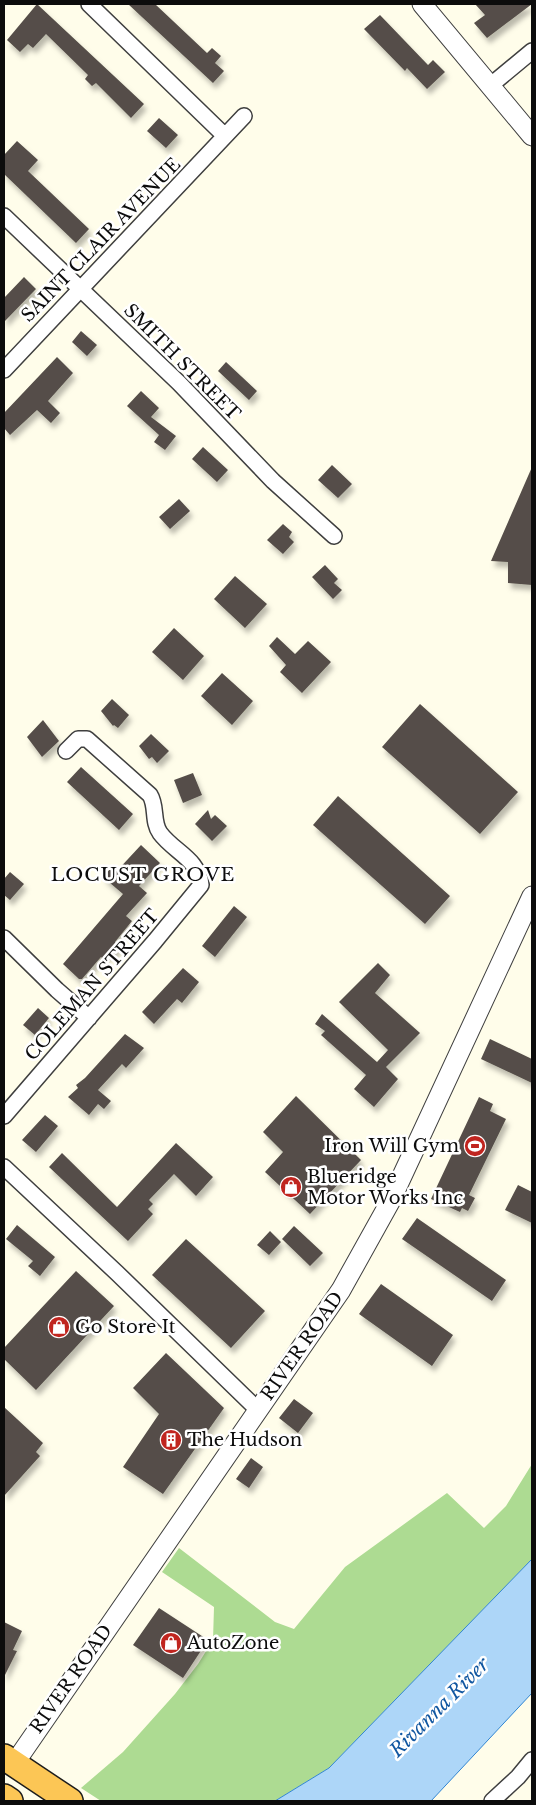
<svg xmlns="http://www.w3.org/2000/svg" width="536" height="1805" font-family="'Libre Baskerville',serif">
<defs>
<filter id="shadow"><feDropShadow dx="3" dy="5.5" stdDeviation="2.5" flood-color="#0004"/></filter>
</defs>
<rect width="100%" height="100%" fill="#fffdea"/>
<path fill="#addb92" d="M532,1464v95l-203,209 -54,33h-174l-20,-13 42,-36 52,-58 23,-30 15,-24 1,-33 -52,-35 17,-24 96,74 19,7 51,-62 102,-74 37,35 22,-22z"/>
<path fill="#add6f8" stroke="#3185d2" d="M532,1559v134l-101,108h-156l54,-33z"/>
<path fill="#554e48" filter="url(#shadow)" d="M37,4l107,100 -13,14 -35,-35 -4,3 -7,-7 3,-4 -42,-41 -13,14 -5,-4 -8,8 -13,-12z
M128,4h27l52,49 5,-5 9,8 -6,7 9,8 -11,12z
M475,4h57l-45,34 -13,-15 11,-8z
M380,15l48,50 5,-5 12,12 -18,17 -20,-21 -2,3 -41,-42z
M159,118l19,17 -12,13 -19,-17z
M17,141l21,19 -10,11 61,58 -13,14 -72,-69v-19z
M24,277l12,12 -32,33v-24z
M81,331l16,14 -10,11 -15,-14z
M57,357l16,16 -25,28 12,12 -9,10 -14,-13 -27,25 -6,-7v-15z
M226,362l31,29 -8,9 -31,-29z
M141,391l18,17 -8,9 25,19 -11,14 -11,-8 5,-7 -32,-29z
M203,447l25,23 -11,12 -25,-23z
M332,465l20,19 -14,14 -20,-18z
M532,467v118l-24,-2v-21l-17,-1z
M179,499l11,12 -20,18 -11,-12z
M283,524l9,8 -3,5 5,5 -11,12 -16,-14z
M325,565l13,14 -4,4 8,7 -9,9 -21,-22z
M235,576l32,28 -22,24 -31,-29z
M174,628l30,28 -21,24 -31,-28z
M277,637l18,17 13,-13 23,21 -29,31 -22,-21 6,-7 -17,-19z
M222,673l31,28 -21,24 -31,-29z
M112,699l17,16 -11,13 -4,-3 -1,1 -12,-15z
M420,704l98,88 -38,42 -98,-87z
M43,720l16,21 -17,16 -15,-20z
M151,734l18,17 -12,12 -5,-6 -3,2 -10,-13z
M81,767l52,47 -14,16 -52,-48z
M193,773l9,22 -19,8 -9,-23z
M338,796l112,100 -25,28 -112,-99z
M208,810l3,9 4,-4 12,11 -15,15 -17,-17z
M141,845l19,18 -21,23 8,7 -21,23 6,5 -17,21 4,5 -7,8 -3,-2 -5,6 -3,-2 -19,22h-3l-16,-15 60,-70 -20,-17 7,-8 5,4z
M10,872l14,12 -14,16 -6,-5v-16z
M234,906l13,11 -32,40 -13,-11z
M378,963l12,12 -15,18 45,40 -34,34 12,12 -24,28 -20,-18 12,-14 -45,-40 4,-4 -10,-7 7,-10 55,48 11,-12 -49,-48z
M183,968l16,14 -17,21 -5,-4 -23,25 -12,-12z
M38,1008l11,10 -14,17 -12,-10z
M125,1034l19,14 -18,20 -4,-4 -24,26 13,11 -7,8 -6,-5 -9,11 -21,-18 10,-9 -2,-3 9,-7z
M490,1039l42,20v24l-51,-24z
M296,1096l65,64 -51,54 -45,-42 18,-20 -20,-20z
M479,1097l14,7 -3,7 16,8 -37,76 6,3 -7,13 -6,-3 -2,4 -29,-13z
M45,1115l13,11 -22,26 -14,-12z
M176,1143l37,34 -17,19 -22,-22 -25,26 4,4 -5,5 5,5 -25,27 -79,-74 13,-14 55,54z
M518,1185l14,7v31l-27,-13z
M417,1218l89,62 -14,21 -90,-62z
M17,1225l38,32 -15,19 -12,-10 5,-5 -27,-22z
M294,1226l29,27 -13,13 -28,-27z
M270,1231l11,11 -12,13 -12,-10z
M186,1239l79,72 -34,37 -79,-73z
M76,1271l38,35 -78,84 -32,-31v-11z
M381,1284l72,51 -21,31 -73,-52z
M166,1353l58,55 -61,86 -40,-27 36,-53 -26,-26z
M294,1399l19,14 -15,20 -19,-15z
M4,1407l39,36 -7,9 4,4 -36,40z
M251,1458l12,9 -14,21 -13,-9z
M159,1608l49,32 -25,38 -50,-33z
M4,1622l18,9 -9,19 4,1 -13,26z"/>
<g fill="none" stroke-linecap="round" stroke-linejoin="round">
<g stroke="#3f3f3f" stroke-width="18">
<path id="minor" d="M89,4l136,132
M491,85l41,-34
M4,216l175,167 94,98 61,55
M4,370l240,-254
M4,938l53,52 32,28
M4,1116l151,-175 46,-56c-2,-26 -27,-33 -41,-52 -8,-11 -3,-27 -10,-38l-63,-56h-9l-12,12
M4,1167l113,106 141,137
M492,1801l26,-24 14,-17"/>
</g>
<g stroke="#3f3f3f" stroke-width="21">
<path id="tertiary" d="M422,4l110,132
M14,1764l327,-474 49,-88 142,-306"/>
</g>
<g stroke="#1d1d1d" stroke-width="28">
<path id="trunk" d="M4,1757l66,44
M4,1797l6,4"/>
</g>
<use href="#minor" stroke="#fff" stroke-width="15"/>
<use href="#tertiary" stroke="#fff" stroke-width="19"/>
<use href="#trunk" stroke="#fcc655" stroke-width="25"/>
</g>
<defs>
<g id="stadium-disc" transform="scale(1.125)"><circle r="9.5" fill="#c0251f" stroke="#fff"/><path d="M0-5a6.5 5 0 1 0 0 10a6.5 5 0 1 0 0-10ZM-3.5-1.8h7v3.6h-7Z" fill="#fff"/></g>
<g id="shop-disc" transform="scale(1.125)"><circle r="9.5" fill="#c0251f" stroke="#fff"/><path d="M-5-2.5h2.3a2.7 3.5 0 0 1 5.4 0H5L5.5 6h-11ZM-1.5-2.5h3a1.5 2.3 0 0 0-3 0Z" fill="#fff"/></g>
<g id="building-disc" transform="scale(1.125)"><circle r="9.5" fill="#c0251f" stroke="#fff"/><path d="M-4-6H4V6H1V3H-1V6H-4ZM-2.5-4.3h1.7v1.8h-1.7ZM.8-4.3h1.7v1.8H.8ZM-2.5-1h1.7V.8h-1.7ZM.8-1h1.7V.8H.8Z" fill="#fff"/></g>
</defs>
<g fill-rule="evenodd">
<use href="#stadium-disc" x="475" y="1146"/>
<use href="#shop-disc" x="291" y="1187"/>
<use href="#shop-disc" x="59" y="1327"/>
<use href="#building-disc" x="171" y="1440"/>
<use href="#shop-disc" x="171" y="1643"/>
</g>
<g text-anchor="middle" stroke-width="5" stroke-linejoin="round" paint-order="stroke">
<g font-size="18" fill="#0c0c0c" stroke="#fff">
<text transform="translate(101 240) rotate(-46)" y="6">SAINT CLAIR AVENUE</text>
<text transform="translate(182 362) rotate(45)" y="6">SMITH STREET</text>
<text transform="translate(92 985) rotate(-49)" y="6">COLEMAN STREET</text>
<text transform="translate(302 1346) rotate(-55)" y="6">RIVER ROAD</text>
<text transform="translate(71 1679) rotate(-55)" y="6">RIVER ROAD</text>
</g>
<g font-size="18" fill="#0c0c0c" stroke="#fff" text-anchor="start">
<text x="459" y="1152" text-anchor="end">Iron Will Gym</text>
<text x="307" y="1183">Blueridge<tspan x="307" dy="21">Motor Works Inc</tspan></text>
<text x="75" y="1333">Go Store It</text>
<text x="187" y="1446">The Hudson</text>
<text x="187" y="1649">AutoZone</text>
</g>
<g font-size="19" letter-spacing="1" fill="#0c0c0c" stroke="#fff">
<text x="143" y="881">LOCUST GROVE</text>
</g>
<g font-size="19" font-style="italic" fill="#1157a1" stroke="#fff">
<text transform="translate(439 1707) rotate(-45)" y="7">Rivanna River</text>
</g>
</g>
<rect width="536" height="1805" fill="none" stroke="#0c0c0c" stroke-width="10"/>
</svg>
